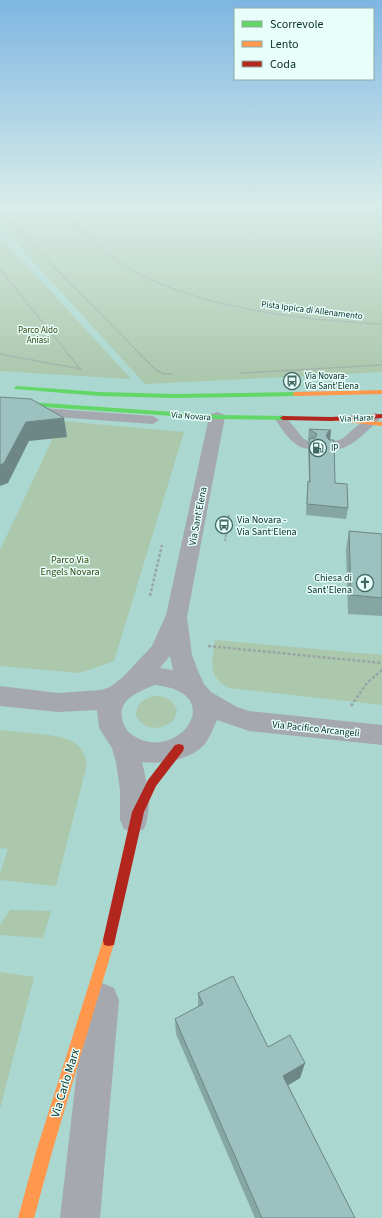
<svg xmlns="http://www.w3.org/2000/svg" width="382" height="1218" font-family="'Source Sans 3',sans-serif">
<rect width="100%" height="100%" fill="#aad7cf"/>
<path fill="#abc7ac" d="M0,206h382v166l-237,12 -145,-159z
M0,236l131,143 -131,-8z
M61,421l123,11 -70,229 -34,12 -80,-7v-116z
M215,640l167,15v50l-153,-17c-22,-11 -17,-27 -14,-48z
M154,696c11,0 19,3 23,14l-3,10c-12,10 -29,12 -38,-4 0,-12 7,-17 18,-20z
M0,730c16,2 62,4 73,12 9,5 12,13 14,22l-31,122 -56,-6v-6l8,-25 -8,-1z
M10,910l41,1 -8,27 -43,-3v-10z
M0,972l34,5 -34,132z"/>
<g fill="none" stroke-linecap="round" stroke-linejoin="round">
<path stroke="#98a5a7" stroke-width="1.5" stroke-dasharray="1.5 1" stroke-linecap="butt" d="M55,206c22,20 43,43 69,59 68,43 179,55 258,59
M353,206l29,14
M0,212l156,158 8,4h8
M0,269l81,101
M0,354l80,15
M241,373l141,-8"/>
<path stroke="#98a5a7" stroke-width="2" stroke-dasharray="2.5 1.5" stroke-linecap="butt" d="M225,541l4,-27"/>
<path stroke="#98a5a7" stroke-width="2.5" stroke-dasharray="3 2" stroke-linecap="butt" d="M150,596l12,-51
M208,646l174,17
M351,706l16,-23 15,-13"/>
<path fill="#a5a9af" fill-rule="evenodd" d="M0,405l153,11 6,4 -6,4 -153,-11z
M375,413l4,1 2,3 -2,3c-13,11 -31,34 -51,29l-2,-3 2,-3 14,-4 29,-25z
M281,415l4,1 18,22 11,7 -2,3c-16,4 -29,-17 -37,-29z"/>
<path fill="#a5a9af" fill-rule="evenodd" d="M217,412l6,2 2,3 -38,200 5,38 6,16 6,13 7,8 26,15 12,4 133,14v20l-133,-14 -32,-11c-4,8 -7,18 -13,25 -14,15 -43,20 -62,17 5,20 11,47 2,67l-10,4 -10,-4 -4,-9v-30l-4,-28 -4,-14 -13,-20 -2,-18 -39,2 -58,-6v-20l58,7 43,-3 9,-3 13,-10 29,-31 14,-31 43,-198 2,-3zM170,656l3,14 -13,-2 9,-11zM155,685c77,8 20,82 -24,49 -5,-4 -8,-10 -9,-16 -4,-19 18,-27 33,-33z
M102,983l12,5 5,12 -19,218h-40l25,-218 5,-12z"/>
<path fill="#63d668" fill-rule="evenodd" d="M17,386l83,6 75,2 120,-2 3,2 -3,2 -120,2 -75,-2 -85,-7 -1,-1z
M0,400l217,15 66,1 3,2 -3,2 -66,-1 -217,-15z"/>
<path fill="#ff974d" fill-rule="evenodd" d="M382,390v4l-87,2 -3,-2 3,-2z
M331,417l51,5v4l-53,-6 -1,-1z
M109,934l5,1 1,5 -63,212 -18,66h-16l18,-66 67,-212 1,-5z"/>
<path fill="#b3261e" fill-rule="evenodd" d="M382,414v4l-51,3 -48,-1 -3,-2 3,-2 48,1z
M179,744l4,1 1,3 -1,3 -27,35 -12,26 -29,128 -1,5 -5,1 -5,-1 -1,-5 29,-128 16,-32 27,-35z"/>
</g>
<path fill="#86a6a4" d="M309,429l22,1 -1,10 5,43 13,25 -2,11 -40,-4 1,-23 1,-11h1l-1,-31 1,-10h-1z
M349,531l33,3v82l-34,-2 -2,-65z
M198,993l70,54 37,16 -5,15 -12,7 67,133h-100l-79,-184 -1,-15 23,-12z"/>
<path fill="#6d8786" d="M64,418l3,19 -38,4 -21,42 -8,3v-21l26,-43z
M331,430l-1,11 -4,-5 2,-4z
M305,1063l-5,15 -20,12 3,-14z"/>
<path fill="#9cc1bf" stroke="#6d8786" d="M0,397l31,2 33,19 -38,4 -22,41 -4,2z
M309,429l22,1 -3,2 -2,4 3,4h5l1,43 12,1 1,24 -41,-4 1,-23 2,1 -1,-43 6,-1 2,-4z
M349,531l33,3v64l-31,-3z
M233,976l35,71 22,-12 15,28 -22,13 72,142h-93l-87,-199 28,-15 -5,-11z"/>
<linearGradient id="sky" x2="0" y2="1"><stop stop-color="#7eb6e2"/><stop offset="0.55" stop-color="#d9ede9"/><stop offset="1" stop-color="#d9ede9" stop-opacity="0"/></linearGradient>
<rect width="382" height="376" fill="url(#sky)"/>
<defs>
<g id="bus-ring" transform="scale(0.9)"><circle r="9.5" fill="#e7fef9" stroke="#416862" stroke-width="1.5"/><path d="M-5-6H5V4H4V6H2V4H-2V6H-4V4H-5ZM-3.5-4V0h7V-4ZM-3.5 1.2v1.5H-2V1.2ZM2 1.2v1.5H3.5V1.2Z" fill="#416862"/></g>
<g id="fuel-ring" transform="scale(0.9)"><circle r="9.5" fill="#e7fef9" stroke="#416862" stroke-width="1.5"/><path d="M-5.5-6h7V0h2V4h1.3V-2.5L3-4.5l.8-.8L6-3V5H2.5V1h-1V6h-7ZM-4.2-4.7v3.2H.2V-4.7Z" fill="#416862"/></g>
<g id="church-ring" transform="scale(0.9)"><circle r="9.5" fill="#e7fef9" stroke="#416862" stroke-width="1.5"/><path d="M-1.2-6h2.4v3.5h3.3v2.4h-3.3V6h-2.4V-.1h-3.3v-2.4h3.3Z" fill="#416862"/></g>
</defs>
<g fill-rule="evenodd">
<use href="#bus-ring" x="292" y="381"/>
<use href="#fuel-ring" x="318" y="448"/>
<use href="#bus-ring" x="224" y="525"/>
<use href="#church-ring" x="365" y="583"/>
</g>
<g text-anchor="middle" stroke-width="3" stroke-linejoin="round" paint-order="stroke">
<g font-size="9" fill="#082c27" stroke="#e7fef9">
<text transform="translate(312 310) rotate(7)" y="3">Pista Ippica di Allenamento</text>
<text transform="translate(191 416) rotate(4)" y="3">Via Novara</text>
<text transform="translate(357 418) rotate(-3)" y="3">Via Harar</text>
</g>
<g font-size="9" fill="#36430f" stroke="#e7fef9">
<text x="38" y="333">Parco Aldo<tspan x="38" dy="10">Aniasi</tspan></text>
</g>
<g font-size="9" fill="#082c27" stroke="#e7fef9" text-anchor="start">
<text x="305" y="379">Via Novara-<tspan x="305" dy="10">Via Sant'Elena</tspan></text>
<text x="331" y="451">IP</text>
</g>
<g font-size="10" fill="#082c27" stroke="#e7fef9">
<text transform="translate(197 516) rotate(-79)" y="4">Via Sant’Elena</text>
<text transform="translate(316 728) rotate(6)" y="4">Via Pacifico Arcangeli</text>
</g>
<g font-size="10" fill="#082c27" stroke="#e7fef9" text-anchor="start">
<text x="237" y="523">Via Novara -<tspan x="237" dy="12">Via Sant‘Elena</tspan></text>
<text x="352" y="581" text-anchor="end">Chiesa di<tspan x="352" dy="12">Sant'Elena</tspan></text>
</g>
<g font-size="10" fill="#36430f" stroke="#e7fef9">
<text x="70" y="563">Parco Via<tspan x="70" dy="12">Engels Novara</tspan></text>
</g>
<g font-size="12" fill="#082c27" stroke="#e7fef9">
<text transform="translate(65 1083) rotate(-73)" y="4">Via Carlo Marx</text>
</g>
</g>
<rect x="234" y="8" width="140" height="72" fill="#e7fef9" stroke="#8eaaa5"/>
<rect x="242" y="21" width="20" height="6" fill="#63d668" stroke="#8eaaa5"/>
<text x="270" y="28" font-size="12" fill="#082c27">Scorrevole</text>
<rect x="242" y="41" width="20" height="6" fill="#ff974d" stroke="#8eaaa5"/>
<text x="270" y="48" font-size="12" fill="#082c27">Lento</text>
<rect x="242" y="61" width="20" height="6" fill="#b3261e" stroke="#8eaaa5"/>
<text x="270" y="68" font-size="12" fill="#082c27">Coda</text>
</svg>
